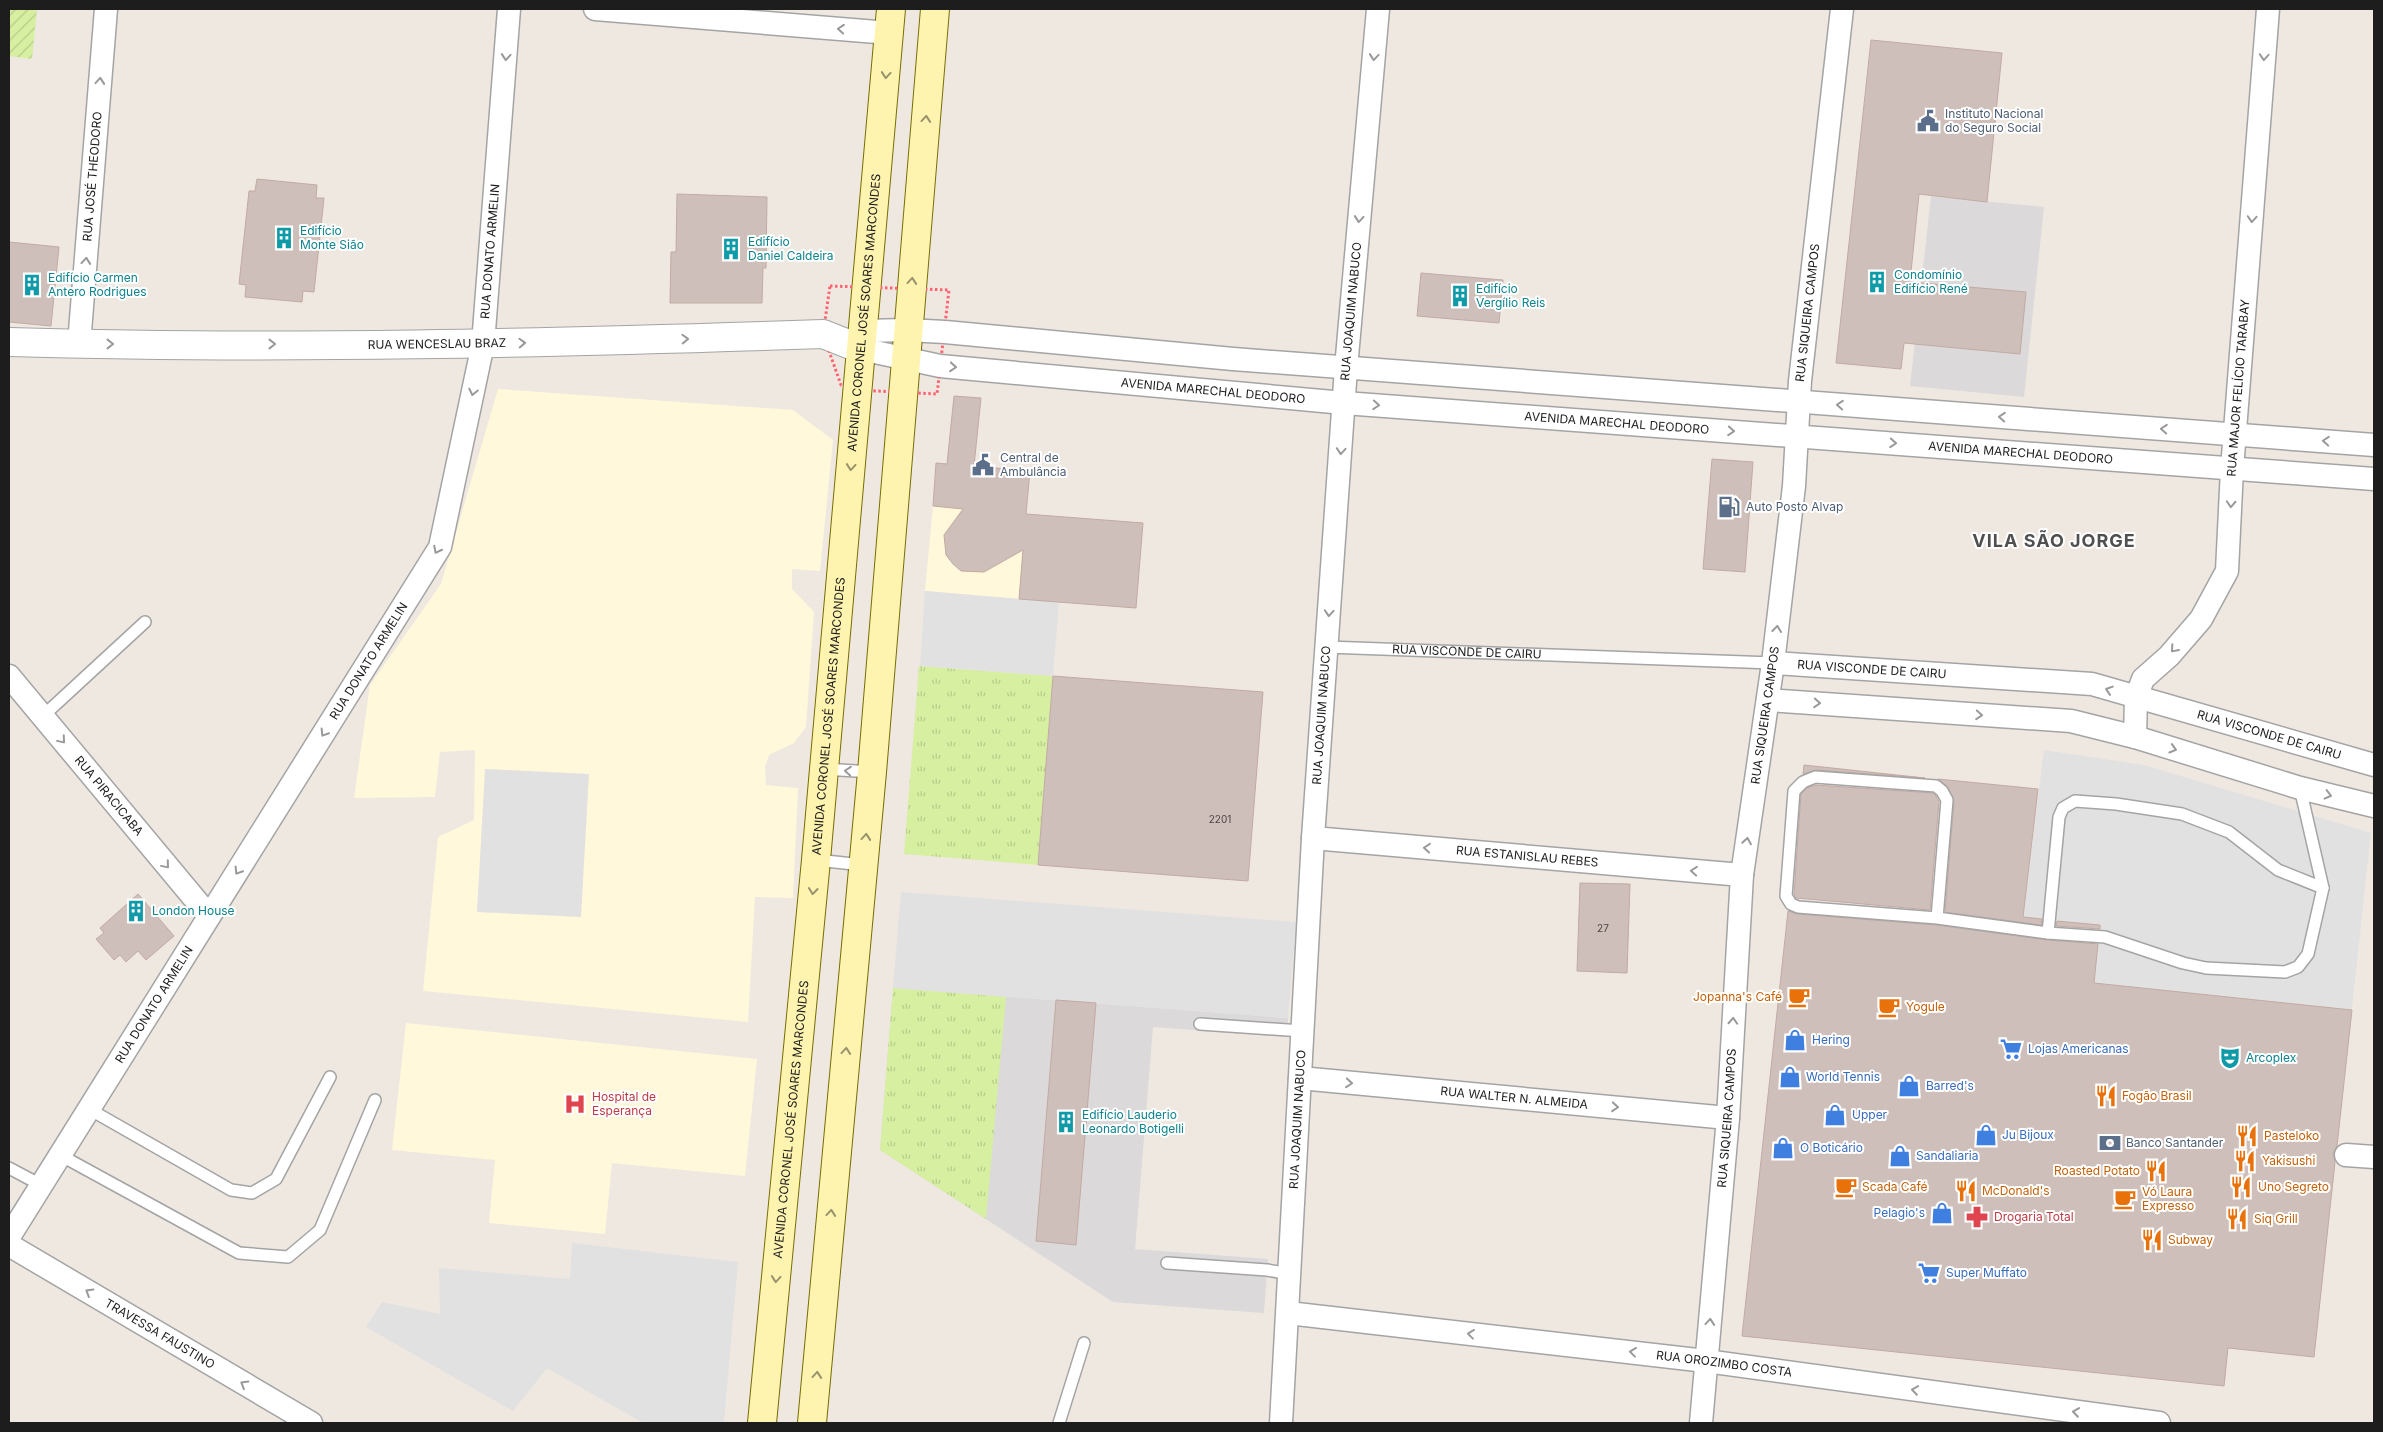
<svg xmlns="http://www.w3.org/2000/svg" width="2383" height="1432" font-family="Inter,sans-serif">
<defs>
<pattern id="grass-tufts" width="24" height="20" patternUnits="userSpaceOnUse" patternTransform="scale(1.25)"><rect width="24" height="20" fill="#d6efa1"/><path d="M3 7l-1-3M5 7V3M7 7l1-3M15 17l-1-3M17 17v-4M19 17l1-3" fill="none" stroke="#b7cc8a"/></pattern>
<pattern id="garden-furrows" width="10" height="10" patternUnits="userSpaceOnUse" patternTransform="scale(1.25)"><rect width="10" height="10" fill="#d6efa1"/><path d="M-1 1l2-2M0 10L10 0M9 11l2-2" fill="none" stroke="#b7cc8a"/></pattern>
</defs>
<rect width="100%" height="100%" fill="#efe8e1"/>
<path fill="#dbd9da" d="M1931,196l113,11 -20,190 -114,-11z
M893,988l395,30 -1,19 -134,-10 -18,222 133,10 -4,54 -151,-11 -233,-152z"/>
<path fill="#fff8da" d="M498,389l295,21 40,30 -13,131 -28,-2v20l22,23 -8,115 -12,16 -25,12 -4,12 1,18 32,3 -5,110 -38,-1 -7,125 -325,-31 15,-154 36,-17 1,-70 -35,2 -5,45 -81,1 16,-113 71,-101z
M933,506l93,8 -7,85 -94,-8z
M406,1023l351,36 -12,117 -133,-13 -7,71 -116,-11 6,-63 -103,-10z"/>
<path fill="url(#grass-tufts)" d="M919,666l134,10 -15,189 -134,-11z
M893,988l113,9 -20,222 -106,-69z"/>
<path fill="url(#garden-furrows)" d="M9,9h28l-5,50 -23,-3z"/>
<path fill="#e1e1e1" d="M925,591l134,11 -6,74 -133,-10z
M2044,750l100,15 227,68 -57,524 -86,-9 -4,38 -482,-50 42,-386 310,33 6,-58 -77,-8z
M485,769l104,5 -8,143 -104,-5z
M901,892l395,30 -8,96 -395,-30z
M572,1243l166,19 -14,161h-81l-96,-55 -34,43 -147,-84 16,-25 58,12 -1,-46 131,11z"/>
<path fill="#cfbfba" stroke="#c2aaa2" d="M1871,40l131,13 -15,149 -68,-8 -9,88 116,10 -6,62 -116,-11 -3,26 -65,-6z
M257,179l60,6 -1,13h8l-10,94 -11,-1 -1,11 -57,-5 1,-12 -7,-1 10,-93h6z
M677,194l90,3 -1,71h-3l-1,35h-92l1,-51h5z
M9,242l50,5 -8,79 -42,-4z
M1421,273l82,7 -4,43 -82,-7z
M954,396l27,2 -7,68 56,5 -4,43 117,9 -7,85 -117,-9 4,-49 -39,22 -23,-1 -8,-7 -7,-9 -2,-20 19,-26 -30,-3 3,-43 11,1z
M1712,459l41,3 -8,110 -42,-3z
M1053,676l210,16 -15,189 -210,-16z
M1804,765l121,13 -109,-8 -13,4z
M1938,779l100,10 -15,128 19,2 -1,6 -96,-13 9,-111 -6,-14z
M1816,785l117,8 3,3 3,6 -9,108 -134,-12 -2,-4 7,-100 6,-6z
M1580,883l50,1 -3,89 -50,-2z
M138,894l36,42 -28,24 -8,-9 -12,11 -6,-7 -6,5 -18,-21 8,-6 -4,-5z
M1788,911l9,3 139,11 111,15 51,4 -4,39 258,27 -15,136 -4,8 2,8 -21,195 -86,-9 -4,38 -482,-50z
M2057,921l43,4v4l-44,-3z
M1056,1000l40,3 -20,242 -40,-4z"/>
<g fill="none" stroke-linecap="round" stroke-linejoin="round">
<g stroke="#a4a4a4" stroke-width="14">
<g id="service">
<path id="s1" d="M1327,647l446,16"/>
<path d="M43,716l102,-94"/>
<path d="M824,769l48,3"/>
<path d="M816,860l47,5"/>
<path d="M1937,918l10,-118 -5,-9 -6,-5 -121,-9 -12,5 -9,9 -8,105 5,8 7,3 139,11 111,15 57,4 78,26 23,5 79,4 13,-5 10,-13 15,-66 -23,-100"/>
<path d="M2048,933l11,-116 4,-9 12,-7 41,3 66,10 47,18 49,38 45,18"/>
<path d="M1200,1024l102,7"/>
<path d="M89,1109l142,81 21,3 24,-14 54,-102"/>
<path d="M60,1155l179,98 49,4 32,-27 55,-130"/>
<path d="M9,1168l32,17"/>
<path d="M1167,1263l100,7 23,4"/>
<path d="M1059,1423l25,-80"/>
</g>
</g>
<g stroke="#a4a4a4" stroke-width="25">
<g id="minor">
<path d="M595,9l294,24"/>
<path d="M863,331l44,-1 38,2 288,27 1141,86"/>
<path id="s2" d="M79,344l27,-335"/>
<path id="s3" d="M861,349l79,17 404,37 1030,76"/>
<path id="s4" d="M1773,663l319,21 282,81"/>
<path id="s5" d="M9,676l200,240"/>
<path d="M1768,700l303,21 64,16 165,51 74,18"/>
<path id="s6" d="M2135,737l1,-39 7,-19 26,-23 32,-37 26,-48 5,-102 36,-460"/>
<path id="s7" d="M1313,838l429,37"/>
<path id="s8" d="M1300,1078l428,40"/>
<path d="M2346,1155l28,2"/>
<path id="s9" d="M9,1237l431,-690 43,-203 26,-335"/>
<path id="s10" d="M9,1245l302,178"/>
<path id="s11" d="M1288,1313l418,48 453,62"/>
<path id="s12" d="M1281,1423l32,-585 33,-470 32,-359"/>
<path id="s13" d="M1701,1423l27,-305 14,-243 31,-212 21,-177 6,-105 42,-372"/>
</g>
</g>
<g stroke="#a4a4a4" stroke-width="30">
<g id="tertiary">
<path id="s14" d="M9,342c271,8 543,1 814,-8l38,15"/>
</g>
</g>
<g stroke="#776d00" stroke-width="30">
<g id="secondary">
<path id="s15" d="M762,1423l54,-563 75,-851"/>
<path d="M812,1423l60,-651 63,-763"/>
</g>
</g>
<path stroke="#ff6270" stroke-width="3" stroke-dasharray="2.5 2.5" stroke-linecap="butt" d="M830,286l119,4 -12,104 -79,-4 -17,-5 -18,-51z"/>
<use href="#service" stroke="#fff" stroke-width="11"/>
<use href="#minor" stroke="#fff" stroke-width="22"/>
<use href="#tertiary" stroke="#fff" stroke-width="28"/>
<use href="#secondary" stroke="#fff4af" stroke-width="28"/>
</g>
<defs><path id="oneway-chevron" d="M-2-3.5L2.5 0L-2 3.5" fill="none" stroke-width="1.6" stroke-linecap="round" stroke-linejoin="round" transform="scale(1.25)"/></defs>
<g stroke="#999">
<use href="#oneway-chevron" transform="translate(841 29) rotate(-175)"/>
<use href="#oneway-chevron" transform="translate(506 57) rotate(95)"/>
<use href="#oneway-chevron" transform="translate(1374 57) rotate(95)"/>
<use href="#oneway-chevron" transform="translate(2264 57) rotate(94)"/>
<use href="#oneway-chevron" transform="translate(100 81) rotate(-85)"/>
<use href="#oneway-chevron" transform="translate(1359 219) rotate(95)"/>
<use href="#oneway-chevron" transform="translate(2252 219) rotate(94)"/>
<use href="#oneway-chevron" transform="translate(86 261) rotate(-85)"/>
<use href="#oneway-chevron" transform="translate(685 339) rotate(-2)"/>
<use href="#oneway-chevron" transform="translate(522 343) rotate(-2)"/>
<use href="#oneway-chevron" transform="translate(110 344)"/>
<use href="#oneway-chevron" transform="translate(272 344)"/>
<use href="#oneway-chevron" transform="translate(953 367) rotate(5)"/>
<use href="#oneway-chevron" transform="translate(473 392) rotate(102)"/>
<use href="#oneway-chevron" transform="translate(1376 405) rotate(4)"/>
<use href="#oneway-chevron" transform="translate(1840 405) rotate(-176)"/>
<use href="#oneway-chevron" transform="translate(2002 417) rotate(-176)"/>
<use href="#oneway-chevron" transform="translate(2164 429) rotate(-176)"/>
<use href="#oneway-chevron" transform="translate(1731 431) rotate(4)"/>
<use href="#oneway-chevron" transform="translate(2326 441) rotate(-176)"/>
<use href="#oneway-chevron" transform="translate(1893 443) rotate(4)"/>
<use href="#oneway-chevron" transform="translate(1341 451) rotate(94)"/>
<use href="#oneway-chevron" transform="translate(2231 504) rotate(93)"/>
<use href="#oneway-chevron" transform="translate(437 550) rotate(117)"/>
<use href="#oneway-chevron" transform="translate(1329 613) rotate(94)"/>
<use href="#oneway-chevron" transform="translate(1777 629) rotate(-83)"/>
<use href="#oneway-chevron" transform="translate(2174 649) rotate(131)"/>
<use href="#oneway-chevron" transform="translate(2109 690) rotate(-162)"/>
<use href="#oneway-chevron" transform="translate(1817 703) rotate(4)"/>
<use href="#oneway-chevron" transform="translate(1979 715) rotate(4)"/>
<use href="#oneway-chevron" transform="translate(324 733) rotate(122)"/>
<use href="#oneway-chevron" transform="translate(62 740) rotate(50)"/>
<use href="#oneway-chevron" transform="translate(2173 749) rotate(17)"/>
<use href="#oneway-chevron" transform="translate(848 771) rotate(-176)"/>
<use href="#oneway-chevron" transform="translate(2328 795) rotate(14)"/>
<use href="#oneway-chevron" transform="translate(1747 841) rotate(-81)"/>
<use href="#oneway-chevron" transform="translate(1427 848) rotate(-175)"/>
<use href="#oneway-chevron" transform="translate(166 865) rotate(50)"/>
<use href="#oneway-chevron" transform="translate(238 871) rotate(122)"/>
<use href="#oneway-chevron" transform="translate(1694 871) rotate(-175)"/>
<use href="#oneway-chevron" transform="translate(1733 1021) rotate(-87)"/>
<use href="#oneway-chevron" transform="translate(1349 1083) rotate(5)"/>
<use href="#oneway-chevron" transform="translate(1615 1107) rotate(5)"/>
<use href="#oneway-chevron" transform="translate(89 1292) rotate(-149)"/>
<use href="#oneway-chevron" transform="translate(1710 1322) rotate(-85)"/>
<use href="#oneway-chevron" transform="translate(1471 1334) rotate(-173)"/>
<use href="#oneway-chevron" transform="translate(1633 1352) rotate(-173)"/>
<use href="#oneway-chevron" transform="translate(244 1384) rotate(-149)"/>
<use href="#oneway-chevron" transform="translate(1915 1390) rotate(-172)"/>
<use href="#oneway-chevron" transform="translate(2076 1412) rotate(-172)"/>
</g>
<g stroke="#99936d">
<use href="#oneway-chevron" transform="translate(886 75) rotate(95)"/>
<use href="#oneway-chevron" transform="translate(926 119) rotate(-85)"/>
<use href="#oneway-chevron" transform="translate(912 281) rotate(-85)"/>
<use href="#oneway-chevron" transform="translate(851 467) rotate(95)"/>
<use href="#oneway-chevron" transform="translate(866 837) rotate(-85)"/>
<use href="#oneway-chevron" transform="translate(813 891) rotate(96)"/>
<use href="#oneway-chevron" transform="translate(846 1051) rotate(-85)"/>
<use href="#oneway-chevron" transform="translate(831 1213) rotate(-85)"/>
<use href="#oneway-chevron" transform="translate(776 1279) rotate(95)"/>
<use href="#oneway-chevron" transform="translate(817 1375) rotate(-85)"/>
</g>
<defs>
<g id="civic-bare" transform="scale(1.725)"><path d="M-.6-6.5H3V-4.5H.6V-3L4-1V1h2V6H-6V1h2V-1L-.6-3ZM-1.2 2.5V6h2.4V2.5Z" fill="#5c6f8a" stroke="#fff" stroke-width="2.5" paint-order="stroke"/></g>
<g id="building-bare" transform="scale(1.725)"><path d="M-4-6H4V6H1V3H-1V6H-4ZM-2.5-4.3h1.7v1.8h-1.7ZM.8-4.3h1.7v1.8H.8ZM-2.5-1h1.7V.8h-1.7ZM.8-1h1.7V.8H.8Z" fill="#0f9aa8" stroke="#fff" stroke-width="2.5" paint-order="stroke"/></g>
<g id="fuel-bare" transform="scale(1.725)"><path d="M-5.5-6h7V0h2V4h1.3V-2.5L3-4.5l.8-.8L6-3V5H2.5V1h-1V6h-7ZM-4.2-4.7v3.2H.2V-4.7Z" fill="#5c6f8a" stroke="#fff" stroke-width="2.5" paint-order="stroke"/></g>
<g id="cafe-bare" transform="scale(1.725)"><path d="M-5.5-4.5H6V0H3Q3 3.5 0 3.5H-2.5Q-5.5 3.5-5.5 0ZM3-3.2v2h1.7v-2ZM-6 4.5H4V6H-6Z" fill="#e8710a" stroke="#fff" stroke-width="2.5" paint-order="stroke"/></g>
<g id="shop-bare" transform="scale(1.725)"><path d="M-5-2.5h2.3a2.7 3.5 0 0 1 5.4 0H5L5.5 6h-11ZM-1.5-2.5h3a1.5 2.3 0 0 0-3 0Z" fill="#3f7fe0" stroke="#fff" stroke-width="2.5" paint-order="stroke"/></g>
<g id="supermarket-bare" transform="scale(1.725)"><path d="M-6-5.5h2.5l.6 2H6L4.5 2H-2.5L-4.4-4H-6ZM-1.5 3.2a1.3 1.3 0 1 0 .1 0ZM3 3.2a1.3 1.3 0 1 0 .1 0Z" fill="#3f7fe0" stroke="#fff" stroke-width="2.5" paint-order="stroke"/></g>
<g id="theatre-bare" transform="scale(1.725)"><path d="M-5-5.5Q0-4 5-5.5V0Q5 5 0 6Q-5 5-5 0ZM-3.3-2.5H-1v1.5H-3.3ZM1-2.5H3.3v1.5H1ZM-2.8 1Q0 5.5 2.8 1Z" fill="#0f9aa8" stroke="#fff" stroke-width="2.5" paint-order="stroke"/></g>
<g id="restaurant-bare" transform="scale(1.725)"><path d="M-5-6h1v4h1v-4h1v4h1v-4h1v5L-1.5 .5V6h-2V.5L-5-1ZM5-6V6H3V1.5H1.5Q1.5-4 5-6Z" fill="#e8710a" stroke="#fff" stroke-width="2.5" paint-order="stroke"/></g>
<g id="hospital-bare" transform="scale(1.725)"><path d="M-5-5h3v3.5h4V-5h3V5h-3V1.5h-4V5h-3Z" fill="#e0444e" stroke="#fff" stroke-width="2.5" paint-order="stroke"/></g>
<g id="bank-bare" transform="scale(1.725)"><path d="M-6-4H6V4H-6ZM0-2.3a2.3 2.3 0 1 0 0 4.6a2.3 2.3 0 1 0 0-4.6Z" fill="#5c6f8a" stroke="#fff" stroke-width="2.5" paint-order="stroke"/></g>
<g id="pharmacy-bare" transform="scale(1.725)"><path d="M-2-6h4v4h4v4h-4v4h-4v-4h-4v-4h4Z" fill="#e0444e" stroke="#fff" stroke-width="2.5" paint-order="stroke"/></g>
</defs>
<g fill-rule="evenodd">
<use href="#civic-bare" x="1928" y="121"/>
<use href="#building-bare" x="284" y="238"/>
<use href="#building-bare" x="731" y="249"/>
<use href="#building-bare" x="1877" y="282"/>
<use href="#building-bare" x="32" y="285"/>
<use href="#building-bare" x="1460" y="296"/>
<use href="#civic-bare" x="983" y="465"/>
<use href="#fuel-bare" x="1729" y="507"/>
<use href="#building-bare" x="136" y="911"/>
<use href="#cafe-bare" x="1799" y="997"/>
<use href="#cafe-bare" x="1889" y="1007"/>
<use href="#shop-bare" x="1795" y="1040"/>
<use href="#supermarket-bare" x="2011" y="1049"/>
<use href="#theatre-bare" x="2230" y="1058"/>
<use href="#shop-bare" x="1790" y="1077"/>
<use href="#shop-bare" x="1909" y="1086"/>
<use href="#restaurant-bare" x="2106" y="1096"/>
<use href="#hospital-bare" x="575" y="1104"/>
<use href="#shop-bare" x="1835" y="1115"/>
<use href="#building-bare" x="1066" y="1122"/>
<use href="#shop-bare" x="1986" y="1135"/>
<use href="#restaurant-bare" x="2247" y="1136"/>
<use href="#bank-bare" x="2110" y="1143"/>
<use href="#shop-bare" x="1783" y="1148"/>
<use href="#shop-bare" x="1900" y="1156"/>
<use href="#restaurant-bare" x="2245" y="1161"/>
<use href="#restaurant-bare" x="2156" y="1171"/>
<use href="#cafe-bare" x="1846" y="1187"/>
<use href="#restaurant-bare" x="2241" y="1187"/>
<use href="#restaurant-bare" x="1966" y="1191"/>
<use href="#cafe-bare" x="2125" y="1199"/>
<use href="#shop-bare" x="1942" y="1213"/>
<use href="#pharmacy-bare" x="1977" y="1217"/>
<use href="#restaurant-bare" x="2237" y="1219"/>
<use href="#restaurant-bare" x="2152" y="1240"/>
<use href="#supermarket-bare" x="1929" y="1273"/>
</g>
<g text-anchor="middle" stroke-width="4" stroke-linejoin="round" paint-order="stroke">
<g font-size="10" fill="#4a4644">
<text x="1220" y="823">2201</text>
<text x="1603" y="932">27</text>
</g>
<g font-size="12" fill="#4e5e75" stroke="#fff" text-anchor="start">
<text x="1945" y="118">Instituto Nacional<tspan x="1945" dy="14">do Seguro Social</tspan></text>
<text x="1000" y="462">Central de<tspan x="1000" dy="14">Ambulância</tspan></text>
<text x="1746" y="511">Auto Posto Alvap</text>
<text x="2126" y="1147">Banco Santander</text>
</g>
<g font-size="12" fill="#1d1d1d" stroke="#fff">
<text dy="4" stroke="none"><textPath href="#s2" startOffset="168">RUA JOSÉ THEODORO</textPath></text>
<text dy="4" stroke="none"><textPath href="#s9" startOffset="1114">RUA DONATO ARMELIN</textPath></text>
<text dy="4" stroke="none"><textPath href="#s12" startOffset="1114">RUA JOAQUIM NABUCO</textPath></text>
<text dy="4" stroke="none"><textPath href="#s15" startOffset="1115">AVENIDA CORONEL JOSÉ SOARES MARCONDES</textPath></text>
<text dy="4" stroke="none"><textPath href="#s13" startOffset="1116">RUA SIQUEIRA CAMPOS</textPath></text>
<text dy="4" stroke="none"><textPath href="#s14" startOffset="428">RUA WENCESLAU BRAZ</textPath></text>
<text dy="4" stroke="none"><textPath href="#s6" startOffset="381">RUA MAJOR FELÍCIO TARABAY</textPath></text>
<text dy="4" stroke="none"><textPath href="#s3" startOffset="355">AVENIDA MARECHAL DEODORO</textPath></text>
<text dy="4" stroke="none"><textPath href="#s3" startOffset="760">AVENIDA MARECHAL DEODORO</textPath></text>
<text dy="4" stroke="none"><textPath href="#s3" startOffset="1165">AVENIDA MARECHAL DEODORO</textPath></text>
<text dy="4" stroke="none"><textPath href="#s1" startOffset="140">RUA VISCONDE DE CAIRU</textPath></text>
<text dy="4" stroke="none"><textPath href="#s9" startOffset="679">RUA DONATO ARMELIN</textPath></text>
<text dy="4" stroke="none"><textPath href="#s4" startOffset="99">RUA VISCONDE DE CAIRU</textPath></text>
<text dy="4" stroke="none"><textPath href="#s12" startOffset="709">RUA JOAQUIM NABUCO</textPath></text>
<text dy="4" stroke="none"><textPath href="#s13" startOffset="711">RUA SIQUEIRA CAMPOS</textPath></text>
<text dy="4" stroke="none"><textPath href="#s15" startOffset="710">AVENIDA CORONEL JOSÉ SOARES MARCONDES</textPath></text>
<text dy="4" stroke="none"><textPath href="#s4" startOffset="504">RUA VISCONDE DE CAIRU</textPath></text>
<text dy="4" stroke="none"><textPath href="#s5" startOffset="156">RUA PIRACICABA</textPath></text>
<text dy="4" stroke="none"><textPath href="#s7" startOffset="215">RUA ESTANISLAU REBES</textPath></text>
<text dy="4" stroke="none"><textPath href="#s9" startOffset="274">RUA DONATO ARMELIN</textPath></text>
<text dy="4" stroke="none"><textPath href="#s8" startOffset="215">RUA WALTER N. ALMEIDA</textPath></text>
<text dy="4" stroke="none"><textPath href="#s13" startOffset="306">RUA SIQUEIRA CAMPOS</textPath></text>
<text dy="4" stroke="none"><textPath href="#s15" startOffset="305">AVENIDA CORONEL JOSÉ SOARES MARCONDES</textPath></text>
<text dy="4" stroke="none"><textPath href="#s12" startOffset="304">RUA JOAQUIM NABUCO</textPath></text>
<text dy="4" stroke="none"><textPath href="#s10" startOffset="175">TRAVESSA FAUSTINO</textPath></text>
<text dy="4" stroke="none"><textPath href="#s11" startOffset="439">RUA OROZIMBO COSTA</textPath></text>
</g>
<g font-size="12" fill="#0d838f" stroke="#fff" text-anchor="start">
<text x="300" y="235">Edifício<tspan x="300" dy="14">Monte Sião</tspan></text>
<text x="748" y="246">Edifício<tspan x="748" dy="14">Daniel Caldeira</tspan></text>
<text x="1894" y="279">Condomínio<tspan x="1894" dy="14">Edifício René</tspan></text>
<text x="48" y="282">Edifício Carmen<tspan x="48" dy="14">Antero Rodrigues</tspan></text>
<text x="1476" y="293">Edifício<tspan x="1476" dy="14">Vergílio Reis</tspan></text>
<text x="152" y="915">London House</text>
<text x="2246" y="1062">Arcoplex</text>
<text x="1082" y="1119">Edifício Lauderio<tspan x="1082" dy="14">Leonardo Botigelli</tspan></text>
</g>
<g font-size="12" fill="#c56008" stroke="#fff" text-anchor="start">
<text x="1782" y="1001" text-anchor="end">Jopanna's Café</text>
<text x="1906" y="1011">Yogule</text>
<text x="2122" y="1100">Fogão Brasil</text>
<text x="2264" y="1140">Pasteloko</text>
<text x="2262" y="1165">Yakisushi</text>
<text x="2140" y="1175" text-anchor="end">Roasted Potato</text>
<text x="1862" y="1191">Scada Café</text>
<text x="2258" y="1191">Uno Segreto</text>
<text x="1982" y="1195">McDonald's</text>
<text x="2142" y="1196">Vó Laura<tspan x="2142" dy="14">Expresso</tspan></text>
<text x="2254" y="1223">Siq Grill</text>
<text x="2168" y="1244">Subway</text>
</g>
<g font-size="12" fill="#366cbe" stroke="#fff" text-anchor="start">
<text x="1812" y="1044">Hering</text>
<text x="2028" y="1053">Lojas Americanas</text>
<text x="1806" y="1081">World Tennis</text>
<text x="1926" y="1090">Barred's</text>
<text x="1852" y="1119">Upper</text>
<text x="2002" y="1139">Ju Bijoux</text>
<text x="1800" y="1152">O Boticário</text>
<text x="1916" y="1160">Sandaliaria</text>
<text x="1925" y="1217" text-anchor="end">Pelagio's</text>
<text x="1946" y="1277">Super Muffato</text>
</g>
<g font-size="12" fill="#be3a42" stroke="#fff" text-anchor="start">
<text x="592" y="1101">Hospital de<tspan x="592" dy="14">Esperança</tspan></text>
<text x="1994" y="1221">Drogaria Total</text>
</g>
<g font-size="18" font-weight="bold" letter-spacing="1" fill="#505050" stroke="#fff">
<text x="2054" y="547">VILA SÃO JORGE</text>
</g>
</g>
<rect width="2383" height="1432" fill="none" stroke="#1d1d1d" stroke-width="20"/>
</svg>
